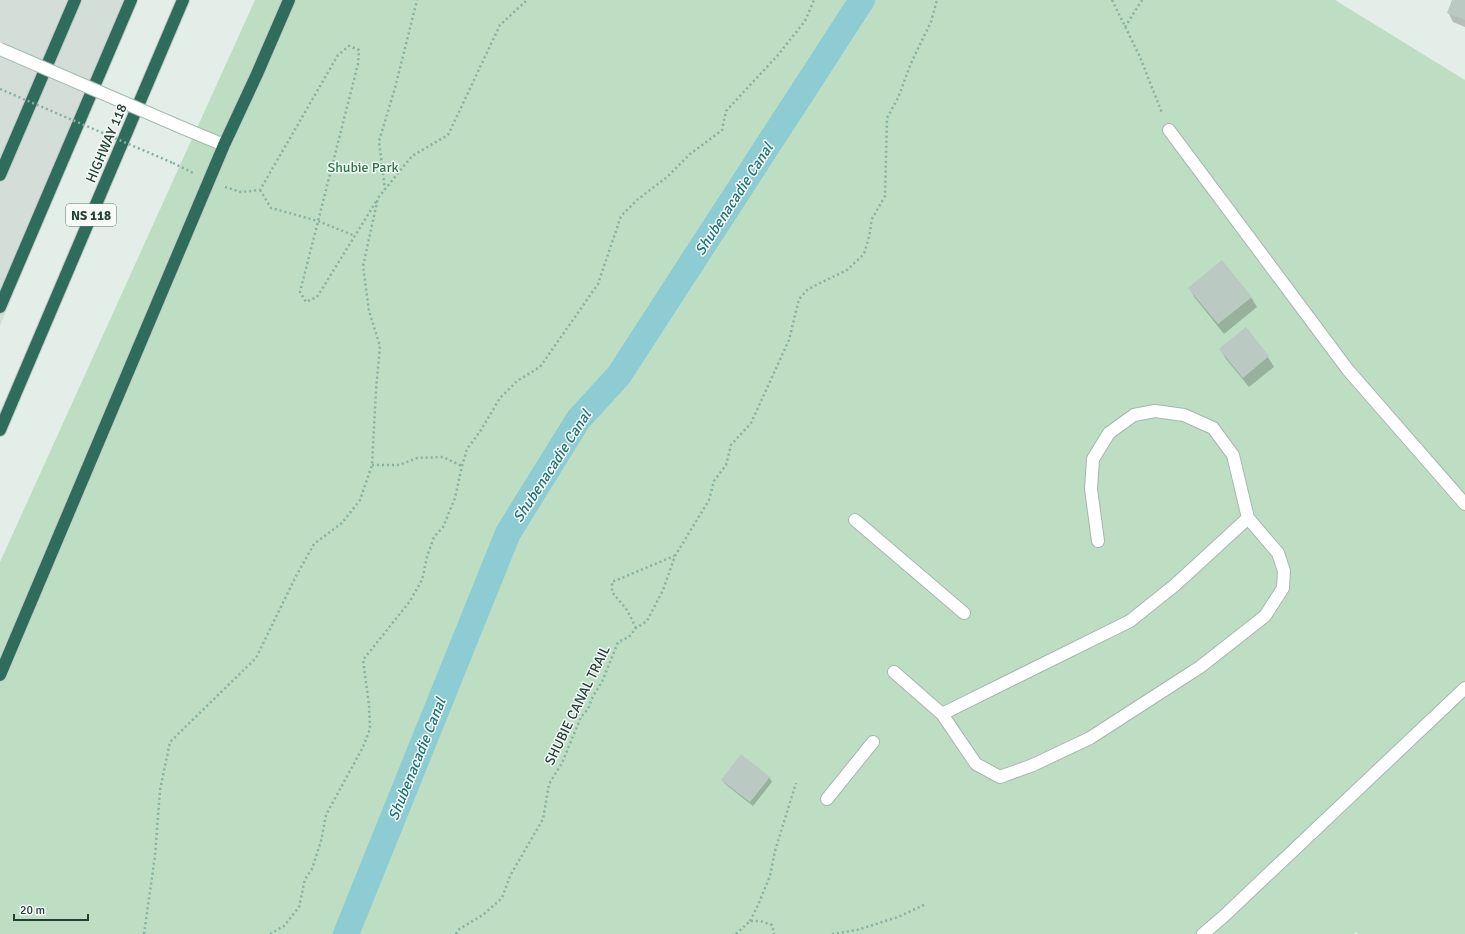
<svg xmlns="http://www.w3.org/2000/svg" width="1465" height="934" font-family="Signika,sans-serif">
<rect width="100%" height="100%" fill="#e4eee9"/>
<path fill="#d3ded8" d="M0,0h131l-131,326z"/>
<path fill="#bedec4" d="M255,0h1080l130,80v854h-107l-2,-2 -2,2h-1354v-372z"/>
<path fill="#0003" d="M1453,0h12v27l-12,-5 -5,-10z
M1189,288l62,9 6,10 -33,27 -29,-36z
M1246,328l22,29 6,10 -25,20 -23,-28 -6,-10z
M769,777l3,5 -19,24 -28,-22 -3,-4z"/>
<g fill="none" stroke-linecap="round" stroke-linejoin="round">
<path stroke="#8dccd2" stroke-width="26" d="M346,934l162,-401 70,-113 41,-45 243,-375"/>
</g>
<path fill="#bac9c2" d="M1452,0h13v20l-18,-7z
M1222,260l30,37 -34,27 -30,-36z
M1246,327l23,29 -26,22 -24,-29z
M741,754l29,23 -20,25 -29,-22z"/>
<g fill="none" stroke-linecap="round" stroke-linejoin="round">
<g stroke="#a7b6b0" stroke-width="14">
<path id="service" d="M1169,130l179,240 117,134
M855,520l109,93
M894,672l48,42 34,50 24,13 33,-12 57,-27 110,-71 65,-51 18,-28 1,-17 -6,-18 -30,-35 -15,-63 -20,-27 -29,-13 -29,-4 -21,4 -25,18 -16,26 -2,30 7,52
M942,714l188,-93 45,-36 73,-67
M827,799l46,-57
M1203,934l21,-18 241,-228"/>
</g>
<g stroke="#a3b9b0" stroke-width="14">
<path id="secondary" d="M183,128l41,17"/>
</g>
<g stroke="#c2cac7" stroke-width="14">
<path id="motorway" d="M0,175l75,-175
M0,307l131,-307
M0,430l183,-430
M0,675l224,-530 33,-71 32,-74"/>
</g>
<path stroke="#85b1a0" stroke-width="2.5" stroke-dasharray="2 3" stroke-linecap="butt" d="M1112,0l28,57 22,56
M1125,27l17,-27
M173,163l20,10
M225,187l16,5 19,-2 78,-135 11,-9 10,4 -1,14 -58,228 6,10 11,-5 60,-97
M260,190l11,18 47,13 37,15
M385,190l-6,-49 16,-53 22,-88
M372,465h27l18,-7 26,-1 19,9
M636,628l-9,-18 -15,-18v-10l62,-26
M750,921l8,-16 12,-29 5,-25 21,-68
M144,934l11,-78 5,-66 10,-48 86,-84 39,-80 19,-34 28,-21 18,-23 12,-35 4,-75 4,-44 -11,-35 -6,-45 15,-68 34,-42 36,-21 52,-110 27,-25
M270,934l14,-8 15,-19 6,-28 7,-10 9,-28 5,-26 37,-68 7,-18 -1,-24 -6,-45 47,-59 12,-21 5,-23 7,-20 9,-10 12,-29 7,-32 5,-17 14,-19 19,-32 17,-17 23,-14 58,-83 23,-68 16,-16 30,-23 23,-23 32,-24 4,-19 52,-56 27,-34 9,-21
M456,934l2,-4 26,-16 18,-16 8,-22 33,-57 6,-35 13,-21 19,-46 7,-8 5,-13 9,-14 16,-40 11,-5 7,-9 11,-7 16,-31 12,-34 34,-56 5,-19 12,-16 5,-20 20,-22 38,-83 10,-41 9,-10 39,-19 17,-16 5,-17 3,-18 13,-23 2,-78 11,-20 13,-35 20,-41 6,-22
M736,934l14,-13h10l12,4 2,9
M832,934l25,-4 41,-13 28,-13"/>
<use href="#service" stroke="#fff" stroke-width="12"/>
<use href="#secondary" stroke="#fff" stroke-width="12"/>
<use href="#motorway" stroke="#2f6c5b" stroke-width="12"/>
<g stroke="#a3b9b0" stroke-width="14" stroke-linecap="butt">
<path id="secondary-bridge" d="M0,49l183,79"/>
</g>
<path stroke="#85b1a0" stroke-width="2.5" stroke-dasharray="2 3" stroke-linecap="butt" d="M0,89l173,74"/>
<use href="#secondary-bridge" stroke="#fff" stroke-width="12"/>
</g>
<g text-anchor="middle" stroke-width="3" stroke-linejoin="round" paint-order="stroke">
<rect fill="#f5faf7" stroke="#637870" stroke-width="1" x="66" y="204" width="50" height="22" rx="3"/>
<g font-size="13" font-weight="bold" fill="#244036">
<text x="91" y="220">NS 118</text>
</g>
<g font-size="14" fill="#244036" stroke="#f5faf7">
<text transform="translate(106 143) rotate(-67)" y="5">HIGHWAY 118</text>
<text transform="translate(577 705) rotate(-64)" y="5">SHUBIE CANAL TRAIL</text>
</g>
<g font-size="14" fill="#2e7645" stroke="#f5faf7">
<text x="363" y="172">Shubie Park</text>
</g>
<g font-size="15" font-style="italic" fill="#1d737c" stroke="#f5faf7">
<text transform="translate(734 199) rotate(-57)" y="5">Shubenacadie Canal</text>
<text transform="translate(552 466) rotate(-57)" y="5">Shubenacadie Canal</text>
<text transform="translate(417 759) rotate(-68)" y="5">Shubenacadie Canal</text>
</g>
</g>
<path d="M14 914v6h74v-6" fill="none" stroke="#244036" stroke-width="2"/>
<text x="20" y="914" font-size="12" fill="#244036" stroke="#f5faf7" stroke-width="3" paint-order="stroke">20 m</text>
</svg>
